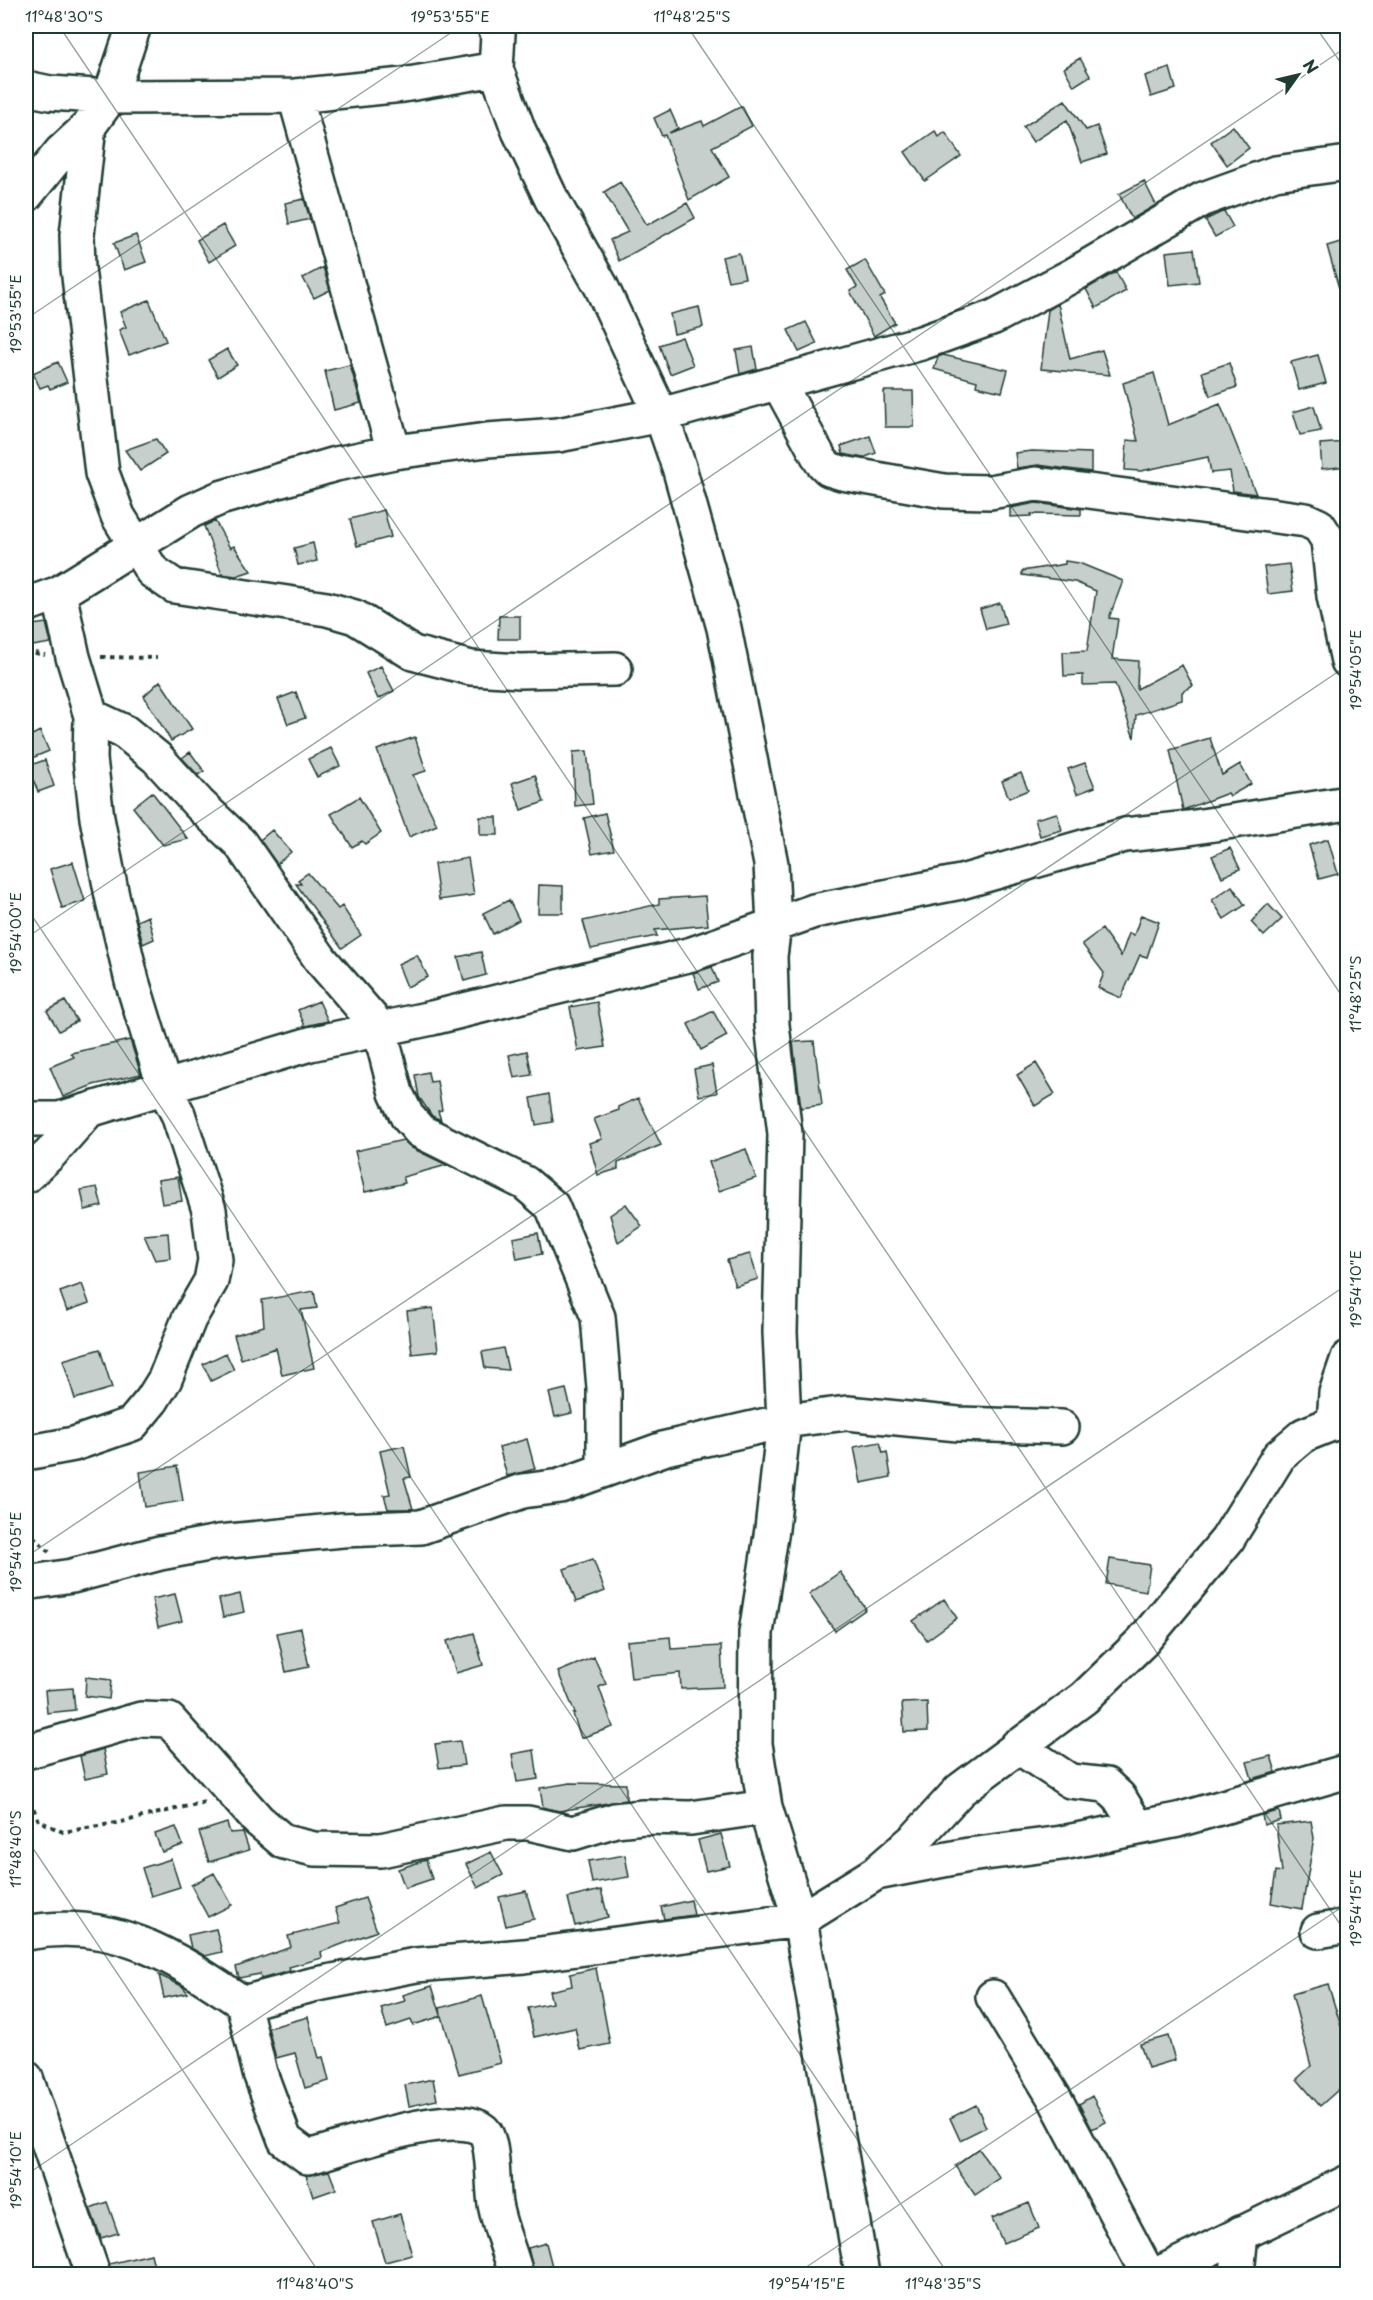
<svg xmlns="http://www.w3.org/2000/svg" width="1373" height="2300" font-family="'Playpen Sans',sans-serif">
<rect width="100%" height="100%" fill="#fff"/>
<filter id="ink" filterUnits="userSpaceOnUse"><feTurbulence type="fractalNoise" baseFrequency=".0167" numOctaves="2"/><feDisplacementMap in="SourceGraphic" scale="12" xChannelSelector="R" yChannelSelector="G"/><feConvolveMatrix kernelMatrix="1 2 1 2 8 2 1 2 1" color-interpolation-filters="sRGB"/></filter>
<g filter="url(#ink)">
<path fill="#c7cfcc" stroke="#1f3d34" stroke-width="1.5" d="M1080,58l10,18 -16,10 -10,-18z
M1170,68l6,21 -25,8 -6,-21z
M1065,100l21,30 11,-4 10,28 -25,8 -15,-42 -34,22 -10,-15z
M742,106l10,20 -40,21 17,30 -40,23 -24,-65 -3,1 -8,-18 16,-8 8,18 -9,5 33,-12 2,5z
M1233,126l16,22 -22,17 -16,-23z
M935,131l4,6 6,-5 16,24 -36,25 -20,-29z
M1144,181l12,24 -24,14 -13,-25z
M620,182l27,43 40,-22 8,15 -76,43 -9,-21 18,-8 -24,-40z
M304,199l6,20 -21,5 -4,-21z
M1224,211l9,16 -18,10 -10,-17z
M223,225l12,21 -26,16 -12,-22z
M136,235l10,27 -22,8 -10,-27z
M1347,240v59h-5l-15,-53z
M1194,249l5,33 -29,3 -4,-33z
M739,253l6,25 -17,3 -6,-24z
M865,260l20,35 -5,3 15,25 -21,13 -24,-45 7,-4 -10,-17z
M323,267l7,23 -16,8 -11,-20z
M1116,272l10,19 -30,17 -10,-19z
M149,300l17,41 -37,14 -10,-25 7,-3 -6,-15z
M1058,304l12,55 32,-9 8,25 -69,-6 7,-59z
M699,307l4,20 -29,7 -4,-20z
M806,322l11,22 -18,8 -11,-22z
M682,337l11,28 -23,9 -11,-29z
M753,347l4,22 -17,5 -4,-24z
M227,349l10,16 -19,12 -10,-17z
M943,355l65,15 -6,22 -26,-6 1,-5 -43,-12 4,-12z
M1318,355l8,28 -27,7 -8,-28z
M58,362l9,20 -17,7 -2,-4 -8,3 -7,-15z
M1229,363l8,24 -27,9 -8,-24z
M350,365l11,38 -27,7 -9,-39z
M1154,373l14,52 52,-21 36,90 -23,-3 -3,-20 -19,2 -3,-16 -67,14 -16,-1 2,-30 11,1 -15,-58z
M884,391h29l1,36h-29z
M1314,406l7,25 -21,4 -7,-23z
M870,436l6,17 -13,5 -20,-4 -2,-8z
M156,439l10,15 -26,17 -15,-21z
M1347,442v24l-25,3 -2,-25z
M1032,451l59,2v19l-53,-7 -21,3 -2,-15z
M1036,503l45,6v6l-50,-1v2l-21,1v-9z
M384,510l7,27 -34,9 -7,-27z
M215,521l15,27 4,-2 17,25 -15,5 -14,-2 -18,-48z
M313,543l4,18 -19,4 -4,-17z
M1065,561l14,2 44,18 -14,37 9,1 -6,40 26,2 -1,28 45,-24 11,21 -11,6v8l-46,15 -2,23 -19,-54 -32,1v-10l-19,1 -1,-24 24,-1 9,-60 -21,-9 -53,-7v-4l43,-7z
M1289,564l4,27 -25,3 -4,-27z
M1000,603l6,21 -20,5 -6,-20z
M499,616h21v23h-22z
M46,623l5,20 -25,4v-21z
M381,666l13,25 -16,8 -12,-26z
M160,681l32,48 -21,12 -27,-45z
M296,692l9,26 -17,6 -10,-25z
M40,731l9,20 -17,7 -6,-20z
M415,737l11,34 -13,4 24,50 -28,12 -32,-87z
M1210,738l12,37 18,-11 11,20 -21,12 -2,-3 -45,17 -13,-60z
M331,748l9,18 -23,11 -9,-18z
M587,751l6,53 -18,2 -2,-54z
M190,752l14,19 -6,4 -16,-17z
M45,760l9,26 -16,6 -10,-26z
M1085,763l10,24 -18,7 -9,-25z
M1021,773l7,17 -19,8 -7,-17z
M535,775l9,27 -23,8 -9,-27z
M152,792l36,47 -25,6 -30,-38z
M359,797l22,36 -16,11 -3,-3 -10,6 -21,-33z
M605,813l9,37 -22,4 -8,-36z
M1057,813l5,17 -22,6 -5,-17z
M480,817h17l1,18h-18z
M272,830l19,22 -14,12 -17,-24z
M1328,839l10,35 -19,5 -10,-34z
M1230,848l10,21 -18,8 -10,-21z
M468,858l6,37 -35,5 -5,-36z
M73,862l12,39 -23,7 -12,-39z
M308,873l30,36 4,-3 19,29 -19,13 -46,-64h5l-3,-4z
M539,885l24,1v27h-25z
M1232,886l13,19 -21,14 -12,-19z
M705,896l3,29 -53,5 2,6 -66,13 -8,-28 76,-17v-5z
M509,900l10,20 -26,14 -10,-21z
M1268,904l14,15 -18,17 -13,-14z
M1141,915l18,7 -12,35 -7,-2 -19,43 -23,-10 6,-15 -22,-29 20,-15 19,27 8,-23 5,2z
M148,916l6,23 -11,5 -6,-23z
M481,952l5,23 -22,6 -6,-24z
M417,955l11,22 -21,10 -9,-23z
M712,967l6,15 -19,7 -6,-16z
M65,1001l12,20 -18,10 -12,-20z
M319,1001l9,20 -23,5 -7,-16z
M597,1002l8,45 -27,4 -8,-44z
M713,1011l14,25 -26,14 -13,-26z
M130,1040l11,34 -48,11 -30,12 -13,-30 24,-10 -3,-4z
M814,1041l8,64 -21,3 -8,-66z
M527,1051l5,24 -18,3 -5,-23z
M1036,1063l19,31 -20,12 -18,-31z
M712,1065l5,28 -18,3 -5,-27z
M428,1072l2,10 7,-1 5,29 -4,1 3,9 -9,-4 -13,-19 -4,-22z
M549,1094l4,28 -17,3 -5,-27z
M638,1098l23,47 -43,18v6l-20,6 -9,-32 13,-4 -8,-20 25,-9 -1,-3z
M403,1140l9,8 35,17 -44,12 2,6 -40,9 -10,-41z
M746,1149l10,29 -37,13 -10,-29z
M178,1177l4,24 -20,3 -4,-24z
M97,1187l5,19 -17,4 -4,-20z
M626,1204l16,22 -24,16 -8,-27z
M168,1233l2,25 -15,2 -11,-25z
M538,1233l4,21 -25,5 -4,-21z
M750,1254l8,25 -23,7 -8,-26z
M82,1284l7,19 -22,8 -7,-19z
M314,1291l3,17 -16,2 13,58 -32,7 -6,-27 -35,11 -7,-24 30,-9 -2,-26z
M433,1308l5,43 -26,3 -5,-43z
M503,1348l5,22 -23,-2 -3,-16z
M100,1349l12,39 -37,11 -12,-39z
M226,1353l8,17 -23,11 -8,-17z
M566,1389l6,24 -17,4 -6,-24z
M527,1439l8,30 -28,7 -8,-29z
M880,1442l3,11 4,-1 4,25 -30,6 -7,-36z
M404,1446l7,31 -7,1 9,31h-25l-4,-14 6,-1 -10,-43z
M177,1466l6,35 -38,6 -5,-35z
M593,1559l12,32 -29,11 -12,-33z
M1110,1559l40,6 -4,26 -40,-7z
M840,1572l26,37 -31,22 -26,-37z
M175,1594l7,27 -24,6 -6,-28z
M240,1594l4,18 -21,5 -4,-18z
M944,1599l13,19 -30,22 -14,-19z
M301,1628l8,39 -23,5 -9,-39z
M474,1633l9,32 -27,8 -9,-32z
M670,1637l1,12 50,-3 2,41 -42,2 -1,-16 -49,5 -4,-37z
M594,1657l12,27 -7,3 14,40 -32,11 -8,-24 2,-1 -17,-41z
M86,1677l25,3 -2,19 -24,-3z
M73,1688l2,22 -28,3 -2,-23z
M927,1702l1,29 -24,1 -2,-29z
M460,1741l4,24 -25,3 -4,-24z
M103,1749l5,25 -23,5 -5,-23z
M534,1750l4,29 -21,3 -5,-28z
M1271,1756l5,16 -24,7 -5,-17z
M570,1783l56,1v16l-67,11 -16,-4 -3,-19z
M1279,1811l2,9 -17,5 -2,-10z
M1311,1821l3,17 -12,71 -31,-6 5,-32 6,1 -6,-47z
M227,1823l3,10 13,-1 6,18 -40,12 -10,-30z
M176,1827l7,18 -21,7 -7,-18z
M721,1834l9,32 -24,5 -8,-31z
M491,1852l12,23 -25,13 -12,-24z
M625,1855l4,22 -37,6 -4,-22z
M171,1859l9,28 -29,9 -9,-28z
M426,1860l6,19 -27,9 -7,-19z
M214,1873l18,32 -24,12 -17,-32z
M601,1890l7,27 -33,9 -7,-28z
M526,1891l8,28 -28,7 -7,-29z
M365,1898l12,33 -56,21 1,6 -33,9 1,4 -29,8 -1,-5 -21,4 -3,-11 55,-20 -3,-11 52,-13 -5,-15z
M691,1900l3,15 -30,4 -3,-12z
M216,1929l6,23 -17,4 -14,-8 -3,-13z
M596,1968l14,76 -30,6 -5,-22 -41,9 -6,-29 24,-5 -3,-12 23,-5 -2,-12z
M159,1975l23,11 6,7 -24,5z
M1328,1984l19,62v36l-27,24 -23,-27 14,-13 -19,-72z
M432,1986l9,29 -1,-7 42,-12 19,67 -42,11 -17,-58 -29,9 -2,-5 -24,8 -6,-20 24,-7 -2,-6z
M308,2017l11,41 4,-1 6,24 -24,7 -10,-35 -19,5 -8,-30z
M1168,2036l7,24 -27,8 -8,-24z
M433,2079l4,21 -28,6 -4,-21z
M1092,2096l14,26 -14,7 -13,-25z
M976,2105l10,22 -26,13 -10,-22z
M979,2149l21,29 -25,17 -20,-29z
M329,2171l7,18 -23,8 -7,-22z
M107,2202l11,31 -17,5 -11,-30z
M1029,2203l10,25 -36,15 -11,-25z
M400,2214l12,41 -27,7 -12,-40z
M546,2243l8,31h-20l-6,-26z
M151,2254l5,20h-45l-2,-10z"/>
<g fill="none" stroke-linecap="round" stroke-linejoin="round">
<g stroke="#1f3d34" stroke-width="38">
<path id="minor" d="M494,26l4,8 -2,35 23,62 32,67 50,88 60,129 18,52 45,161 47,236 3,61 -4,31 2,69 13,109 -5,198 4,89 -12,108 -16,104 -1,111 10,63 35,113 62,354
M26,88l24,5 60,4 185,-1 108,-11 93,-16
M295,96l99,356
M89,126l-12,109 1,33 24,205 16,43 34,55 22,15 153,23 28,8 58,36 58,15 49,3 95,-2
M26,195l35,-43 28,-26 21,-29 24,-71
M778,382l43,79 8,8 13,4 102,18 46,1 46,-8 270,36 13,6 9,14 6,56 14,65
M26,605l33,-12 132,-82 29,-13 116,-34 58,-12 93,-12 71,-5 103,-20 260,-72 73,-26 81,-43 128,-75 72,-26 73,-10
M91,716l34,16 32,26 42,46 41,39 81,117 58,67 17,66 11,23 13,15 105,52 27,23 46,111 6,71v81
M26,1119h33l251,-75 122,-26 260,-64 122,-43 147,-29 164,-47 64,-7 159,-25
M26,1176l24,-22 38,-43
M1334,1423l2,-30 12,-35
M26,1453l48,-9 58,-20 20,-24 13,-21 24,-60 22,-38 4,-21 -6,-50 -31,-96 -13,-25 -33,-108 -20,-85 -15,-78 -7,-59 1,-43 -18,-59 -14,-64
M26,1583l46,-7 88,-23 59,-11 123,-12 79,-3 102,-36 37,-5 106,-38 118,-27 63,-8 111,11 104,3
M1017,1746l53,35 36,4 13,12 19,31
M26,1752l115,-33 28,1 89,100 26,22 30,7 67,1 125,-27h22l45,10 42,-13 28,-3 48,1 74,-11
M878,1871l38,-33 44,-48 124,-92 58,-56 85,-102 52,-84 25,-21 30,-12 14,1
M1318,1931l30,-5
M26,1933c87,-17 147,23 217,70l17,70 25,67 23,17c30,-7 164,-57 179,-21 7,17 5,48 8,68 4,23 15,47 21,70
M993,1997l62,102 93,175
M243,2003l69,-18 104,-20 108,-9 276,-36 76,-47 93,-18 93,-12 116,-23 170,-49
M26,2078l67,196
M1237,2274l4,-41"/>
</g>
<g stroke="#1f3d34" stroke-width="38">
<path id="major" d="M1158,2274l190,-92"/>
</g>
<path stroke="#1f3d34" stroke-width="4" stroke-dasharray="4.5 4.5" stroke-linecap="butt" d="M26,651l19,4
M101,657l56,1
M26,1502l5,32 18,18
M26,1792l13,29 24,11 54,-9 88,-21"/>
<use href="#minor" stroke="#fff" stroke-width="33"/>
<use href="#major" stroke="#fff" stroke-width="33"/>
</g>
</g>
<path fill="none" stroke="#1f3d34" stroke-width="1.5" stroke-opacity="0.45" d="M59,26l1289,1910M687,26l661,979M1315,26l33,47M26,319l435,-293M26,907l922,1367M26,938l1322,-892M26,1557l1322,-892M26,1838l294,436M26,2175l1322,-891M796,2274l552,-371"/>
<rect width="1373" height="2300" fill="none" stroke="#fff" stroke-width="66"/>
<g transform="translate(1298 75) rotate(56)" stroke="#ffffff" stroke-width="4.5" paint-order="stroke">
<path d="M0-4.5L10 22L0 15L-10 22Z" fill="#1f3d34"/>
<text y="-9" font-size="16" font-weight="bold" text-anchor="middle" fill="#1f3d34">N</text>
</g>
<rect x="33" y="33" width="1307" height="2234" fill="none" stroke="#1f3d34" stroke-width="2"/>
<g font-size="15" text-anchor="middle" fill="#1f3d34">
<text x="64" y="22">11°48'30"S</text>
<text x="450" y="22">19°53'55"E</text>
<text x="692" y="22">11°48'25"S</text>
<text transform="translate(16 314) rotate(-90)" y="5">19°53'55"E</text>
<text transform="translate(1356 670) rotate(-90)" y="5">19°54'05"E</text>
<text transform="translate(16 933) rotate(-90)" y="5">19°54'00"E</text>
<text transform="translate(1356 994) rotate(-90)" y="5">11°48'25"S</text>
<text transform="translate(1356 1289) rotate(-90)" y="5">19°54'10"E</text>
<text transform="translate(16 1552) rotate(-90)" y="5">19°54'05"E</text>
<text transform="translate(16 1849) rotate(-90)" y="5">11°48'40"S</text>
<text transform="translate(1356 1908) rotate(-90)" y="5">19°54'15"E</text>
<text transform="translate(16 2170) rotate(-90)" y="5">19°54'10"E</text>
<text x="315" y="2289">11°48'40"S</text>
<text x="807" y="2289">19°54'15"E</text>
<text x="943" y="2289">11°48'35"S</text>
</g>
</svg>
